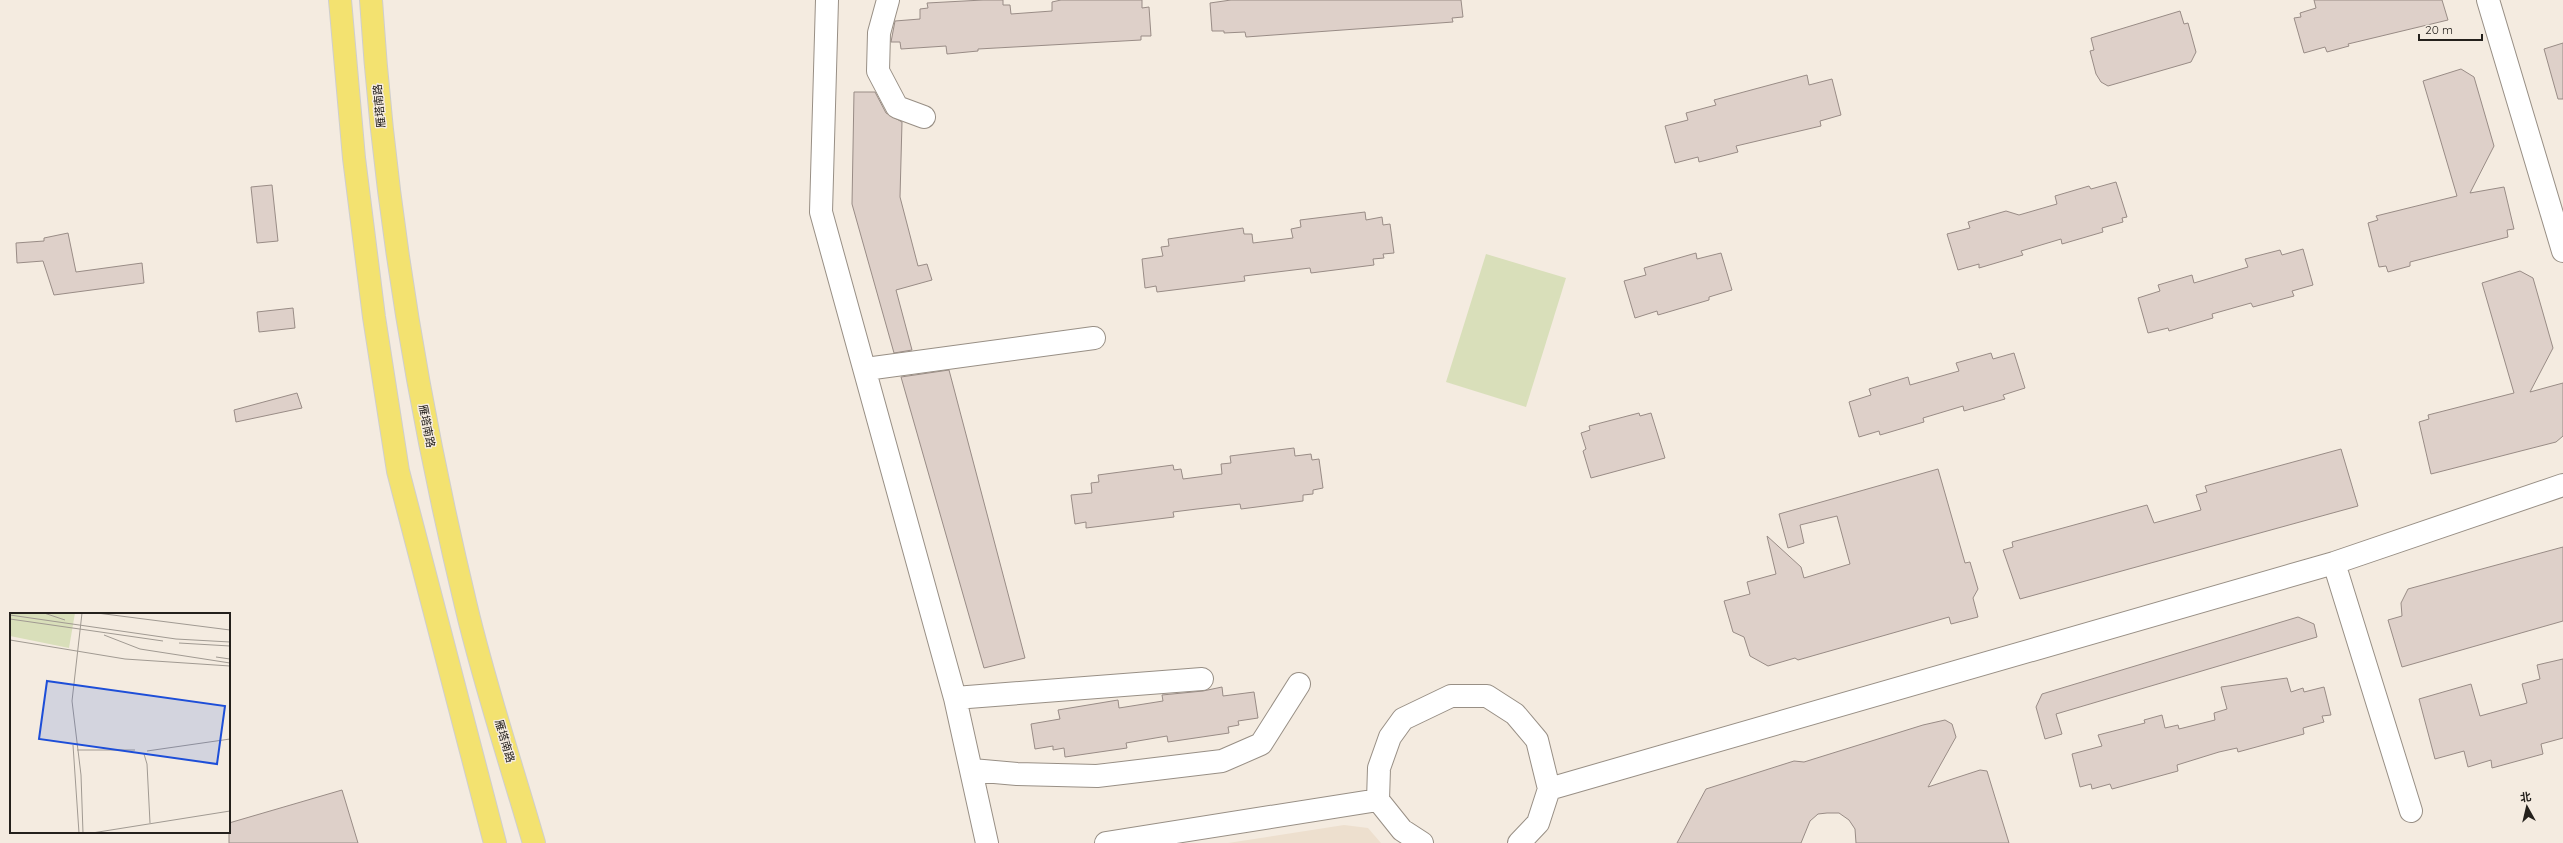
<svg xmlns="http://www.w3.org/2000/svg" width="2563" height="843" font-family="Quicksand,'Noto Sans SC',sans-serif">
<rect width="100%" height="100%" fill="#f4ebe0"/>
<path fill="#eddfce" d="M1344,825l24,3 13,15h-153z"/>
<path fill="#d9dfba" d="M1486,254l80,24 -40,129 -80,-25z"/>
<path fill="#ded0c9" stroke="#998c86" d="M983,0h20v5h7l1,9 41,-3v-9l9,-2h81v8l7,-1 2,29h-10v4l-163,9v2l-31,3 -1,-8 -45,3 -1,-7h-9l4,-21 25,-2v-10l8,-1 -1,-5z
M1231,0h230l2,17 -11,1 1,4 -207,15 -1,-5 -21,1v-2h-12l-2,-28z
M2314,0h128l6,20 -100,24 1,2 -22,6 -2,-5 -21,6 -10,-35 7,-1 -1,-4 16,-5z
M2180,11l4,13 4,-1 8,29 -5,10 -83,24 -7,-4 -5,-8 -6,-23 4,-1 -3,-12z
M2563,43v56h-5l-14,-50z
M2461,69l13,8 20,69 -24,47 34,-6 10,42 -7,1 1,7 -98,25v4l-22,6 -2,-6 -7,1 -11,-44 10,-3 -2,-4 81,-20 -34,-115z
M1807,75l2,10 23,-6 9,36 -21,6 1,5 -85,20 2,6 -39,10 -1,-5 -23,6 -10,-37 23,-6 -2,-7 30,-8 -2,-5z
M854,92h21l11,21 16,9 -2,75 18,69 9,-2 5,16 -36,10 16,60 -18,3 -42,-149z
M2116,182l11,35 -5,1 1,4 -21,6 1,4 -41,12 -1,-5 -40,12 2,4 -44,13v-4l-21,6 -11,-36 23,-6 -2,-6 38,-11 13,4 38,-11 -2,-8 34,-10 2,3z
M272,185l6,56 -21,2 -6,-56z
M1365,212l1,8 16,-3 1,8 7,-1 4,29 -11,1 1,4 -11,1 1,6 -63,8 -1,-5 -66,8 1,5 -88,11 -1,-6 -11,2 -3,-29 21,-3 -2,-9 8,-1 -1,-7 75,-11 1,6h8l1,9 40,-5 -2,-9 10,-2 -1,-7z
M68,233l8,39 66,-9 2,20 -90,12 -11,-34 -26,2 -1,-20 28,-2v-3z
M2303,249l10,36 -21,6 2,5 -41,11 -2,-4 -39,11 1,4 -44,13 -1,-3 -20,5 -10,-35 22,-7 -2,-6 34,-10 2,8 54,-16 -3,-8 35,-9 2,5z
M1696,253l1,6 24,-6 11,37 -23,7v3l-51,15 -1,-4 -22,7 -11,-37 22,-6 -2,-7z
M2520,271l13,7 20,70 -23,44 33,-9v53l-7,6 -125,32 -12,-52 10,-3 -1,-4 86,-22 -32,-110z
M293,308l2,20 -36,4 -2,-20z
M1991,353l2,6 21,-6 11,35 -22,7 2,4 -41,12 -1,-5 -40,12 1,4 -44,13 -1,-4 -20,6 -10,-35 22,-7 -2,-6 39,-12 2,8 49,-14 -3,-8z
M949,370l76,288 -41,10 -83,-291z
M297,393l5,15 -66,14 -2,-12z
M1639,413l1,3 11,-3 14,45 -74,20 -8,-27 3,-2 -5,-16 9,-3 -1,-4z
M1294,448l1,8 16,-2 1,6 7,-1 4,29 -10,2v4l-10,1v6l-62,8 -1,-5 -43,5 -24,3 1,5 -88,11v-6l-11,2 -4,-29 21,-2 -1,-10 8,-1 -1,-7 75,-10 1,5 7,-1 2,10 39,-5 -1,-10 10,-1 -1,-7z
M2341,449l17,57 -338,93 -17,-49 10,-3 -1,-5 135,-37 7,18 47,-13 -5,-15 11,-3 -2,-6z
M1938,469l27,94 5,-1 8,27 -5,9 5,19 -27,7 -2,-7 -151,43 -3,-2 -27,8 -18,-10 -6,-19 -11,-5 -9,-31 26,-7 -3,-12 29,-8 -9,-38 34,31 3,11 46,-14 -13,-48 -37,9 4,18 -16,5 -9,-34z
M2563,547v74l-161,46 -14,-47 14,-4 -1,-13 7,-14z
M2298,617l16,7 3,13 -261,77 6,20 -17,5 -9,-32 6,-13z
M2563,659v79l-22,6 2,10 -51,14 -1,-8 -23,7 -4,-16 -29,8 -16,-60 52,-15 9,32 47,-13 -5,-19 18,-5 -3,-14z
M2287,678l4,14 12,-4 1,4 20,-5 7,28 -9,1 2,6 -21,6 1,6 -66,18 -1,-4 -18,4 -42,13 1,6 -66,18 -2,-5 -18,5 -1,-5 -11,3 -8,-33 30,-8 -4,-11 47,-12 -1,-3 18,-5 3,13 13,-3 1,4 36,-9 -1,-7 13,-4 -6,-22z
M1222,687l1,9 31,-4 4,26 -20,3 1,4 -11,2 1,6 -61,9 -1,-6 -41,7 1,5 -62,9 -1,-9 -11,2v-4l-18,3 -4,-25 29,-5 -2,-9 60,-10 1,8 44,-7 -1,-6 41,-4z
M1945,720l7,4 4,13 -28,50 52,-17 7,1 22,72h-153l-1,-14 -6,-9 -10,-7h-12l-9,1 -8,7 -9,22h-124l29,-54 88,-28 10,1 119,-37z
M342,790l16,53h-129v-20z"/>
<g fill="none" stroke-linecap="round" stroke-linejoin="round">
<g stroke="#988f85" stroke-width="24">
<path id="minor" d="M827,0l-6,212 134,486 32,145
M888,0l-9,33 -1,38 19,36 27,10
M2488,0l75,251
M866,369l228,-31
M2334,563l77,248
M955,698l247,-19
M972,770l45,4 80,2 125,-15 39,-17 38,-60
M1549,789l785,-226 229,-78
M1106,843l272,-43
M1422,843l-20,-13 -24,-30 1,-32 11,-31 13,-18 48,-23h36l28,18 22,26 12,49 -11,34 -19,20"/>
</g>
<g stroke="#cfcecd" stroke-width="24">
<path id="major" d="M340,0l14,158 20,159 24,154 97,372
M371,0c13,205 47,407 95,606 19,80 45,158 68,237"/>
</g>
<use href="#minor" stroke="#fff" stroke-width="22"/>
<use href="#major" stroke="#f3e270" stroke-width="22"/>
</g>
<g text-anchor="middle" stroke-width="3" stroke-linejoin="round" paint-order="stroke">
<g font-size="11" fill="#24201c" stroke="#f4ebe0">
<text transform="translate(379 106) rotate(-95)" y="4">雁塔南路</text>
<text transform="translate(427 426) rotate(79)" y="4">雁塔南路</text>
<text transform="translate(505 741) rotate(74)" y="4">雁塔南路</text>
</g>
</g>
<g transform="translate(10 613)">
<rect width="220" height="220" fill="#f4ebe0"/>
<path d="M0,0h65l-6,35 -59,-12z" fill="#d9dfba"/>
<path fill="none" stroke="#a19a92" stroke-width="1" d="M34,0l21,7M72,0l-10,88 9,74 2,58M87,0l133,17M0,2l166,24 54,3M0,6l153,22M94,22l36,14 90,14M0,27l115,19 105,7M169,30l51,3M206,44l14,2M63,132l6,88M67,137h58M137,138l83,-12M134,141l3,10 3,59M82,220l138,-22"/>
<path fill="#1d4ed8" fill-opacity="0.15" stroke="#1d4ed8" stroke-width="2" d="M37,68l178,25 -8,58 -178,-25z"/>
<rect width="220" height="220" fill="none" stroke="#24201c" stroke-width="2"/>
</g>
<g transform="translate(2527 807) rotate(352)" stroke="#f4ebe0" stroke-width="3" paint-order="stroke">
<path d="M0-3L7 15L0 10L-7 15Z" fill="#24201c"/>
<text y="-6" font-size="11" font-weight="bold" text-anchor="middle" fill="#24201c">北</text>
</g>
<path d="M2419 34v6h63v-6" fill="none" stroke="#24201c" stroke-width="2"/>
<text x="2425" y="34" font-size="12" fill="#24201c" stroke="#f4ebe0" stroke-width="3" paint-order="stroke">20 m</text>
</svg>
